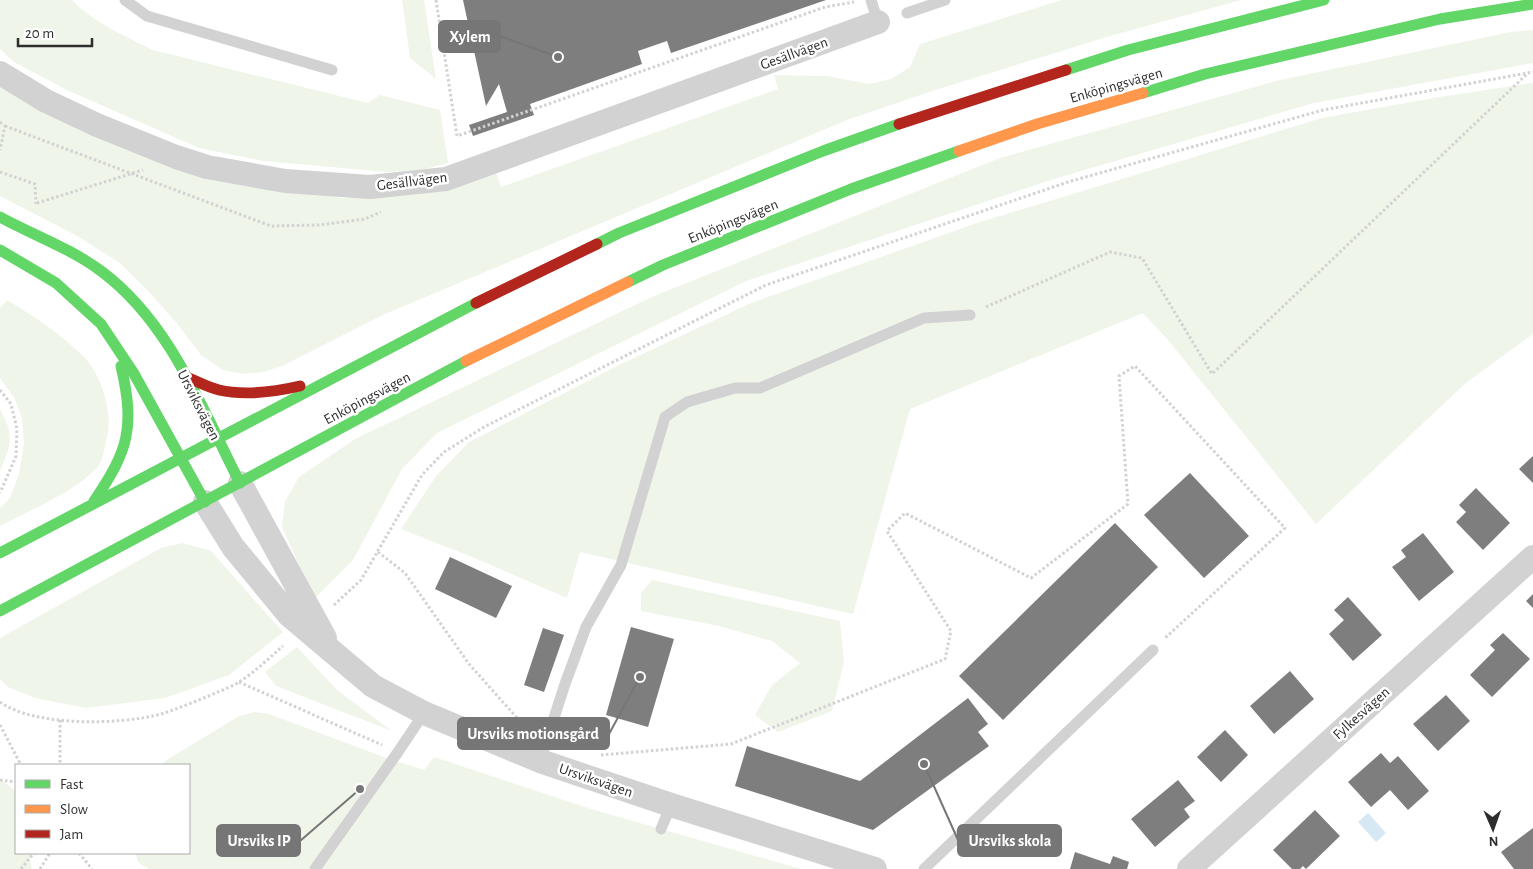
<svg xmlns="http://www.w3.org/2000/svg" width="1533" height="869" font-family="'Alegreya Sans',sans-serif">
<rect width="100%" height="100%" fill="#fff"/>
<path fill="#f0f5ea" d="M0,0h72c22,23 53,36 81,50l215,53 12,-8 60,15 8,53 -27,7 -34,2 -124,-11 -64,-13 -130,-57 -55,-29 -14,-13z
M402,0h22l12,79 -26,-21z
M1062,0h179l-131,36 -175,54 -88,30 -462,194 -103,52 -19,6 -19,2 -21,-4 -22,-15 -22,-29 -27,-31 -32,-32 -41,-26 -79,-41v-110l290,104 53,8 89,-6 63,-22 6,17 277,-98 -4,-14 53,1 42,8 22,-5 19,-12 10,-23z
M1533,30v33l-219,40 -257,75 -311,103 -309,152 -35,36 -49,91 -39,39 -32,-72 3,-26 14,-24 56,-38 299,-143 346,-138 280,-78 231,-48z
M1533,83v251l-66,48 -151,142 -148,-184 -25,-27 -233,96 -57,205 -273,-62 -13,46 -90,-39 -76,-30 35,-53 33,-34 148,-76 134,-63 226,-80 345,-105 117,-21z
M7,300c27,16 54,34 76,56 20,20 31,60 23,86 -2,7 -3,19 -8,25 -25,26 -66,42 -98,59v-18l10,-10 9,-24 5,-32 -2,-23 -7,-20 -15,-21v-70z
M0,409c15,29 11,33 0,63z
M183,543l28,8 72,81 -54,43 -64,23 -78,10 -52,-10 -27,-11 -8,-8v-41l161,-90z
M652,580l188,41 4,41 -12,49 -54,21 -23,-17 17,-30 28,-22 -28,-22 -53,-15 -78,-15v-18z
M297,647l40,43 55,41 -116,-45 -11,-14z
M255,712l14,2 123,46 32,10 10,-13 157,52 210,60h-652c-8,-4 -13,-7 -13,-16h53v-88h-26l2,-4 74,-45z
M0,779l16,12v62h13l3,16h-32z"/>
<path fill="#d6e8f3" d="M1368,813l18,20 -10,9 -18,-20z"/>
<path fill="#7e7e7e" d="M463,0h363l-155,53 -4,-12 -29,10 4,13 -112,40 4,11 -61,21 -4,-11 38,-13 -8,-28 -13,22z
M1533,456v27l-14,-14z
M1190,473l59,63 -45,42 -60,-63z
M1476,488l34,35 -27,27 -27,-28 10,-10 -7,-7z
M1115,523l43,44 -155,153 -44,-44z
M1423,533l31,39 -35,29 -27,-34 14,-10 -5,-7z
M450,557l62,29 -16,32 -61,-29z
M1533,594v14l-7,-7z
M1348,597l34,38 -29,26 -24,-27 15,-14 -10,-10z
M631,627l43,12 -26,88 -42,-12z
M543,628l21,7 -20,57 -20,-7z
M1503,633l27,26 -38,38 -22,-22 25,-25 -5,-5z
M1290,671l24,28 -40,35 -24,-28z
M1446,695l24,26 -32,30 -25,-27z
M968,698l20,26 -10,8 11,14 -116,84 -138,-44 12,-40 113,35z
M1225,730l23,25 -27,27 -24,-25z
M1381,753l9,10 8,-7 31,35 -21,19 -18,-20 -19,17 -23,-25z
M1178,780l17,21 -11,8 6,8 -35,30 -24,-28z
M1315,810l25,26 -34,33 -3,-3 -3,3h-8l-19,-19z
M1533,828v41h-19l-13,-17z
M1075,852l35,12 3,-8 16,6 -2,7h-57z"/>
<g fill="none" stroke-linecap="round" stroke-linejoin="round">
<path stroke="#d2d2d2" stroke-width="3" stroke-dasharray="2.5 2.5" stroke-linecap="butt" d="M436,0l21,136 368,-129 29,-5
M0,122l5,4 -5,24
M5,126l266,100 48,-1 46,-6 16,-7
M0,172l35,12 1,20
M37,203l106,-33
M986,307l124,-55 32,6 70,116 315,-300
M0,390l11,14 6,25 -1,27 -16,37
M378,552l27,21 64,91 49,55 3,7
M334,605l27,-25 61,-105 22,-23 40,-25 282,-142 302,-103 255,-72 210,-38
M239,682l143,63
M0,702c35,25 120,23 161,12 19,-6 38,-14 57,-22 7,-3 15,-6 21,-10 16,-10 30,-24 44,-36
M60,720v45
M0,725l21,40
M601,755l130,-11 214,-85 6,-28 -64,-100 18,-18 126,65 97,-74 -9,-128 16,-10 150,162 -121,111
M0,780l16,2
M79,853l13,16
M21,869l11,-14 4,-2
M40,869l10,-16"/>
<path stroke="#d2d2d2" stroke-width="11" d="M125,0l22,16 185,54
M871,0l7,22
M907,13l38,-13
M540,761l25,-77 21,-57 35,-62 44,-148 22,-15 48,-14h25l164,-70 46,-3
M661,829l10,-24
M315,869l83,-117 26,-39
M924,869l229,-219"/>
<path stroke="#d2d2d2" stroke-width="24" d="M0,73l46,28 51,24 79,32 31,10 78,14 85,6 76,-8 432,-157
M240,483l85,155
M205,502l28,45 56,68 84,71 51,27 116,48 131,44 204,64
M1189,869l344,-312"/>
<path stroke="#63d668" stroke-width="11" d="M1066,70l62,-20 196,-50
M1143,93l62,-19 235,-55 93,-15
M0,217c33,18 70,31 101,54 69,51 101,138 139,212
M597,244l22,-11 204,-82 76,-27
M0,250l56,33 45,41 32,48 72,130
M628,282l35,-17 188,-76 108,-38
M94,501c35,-51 41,-74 27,-135
M0,553l476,-250
M0,611l466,-250"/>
<path stroke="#ff974d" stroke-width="11" d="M959,151l78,-27 106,-31
M466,361l162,-79"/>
<path stroke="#b3261e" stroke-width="11" d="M899,124l167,-54
M476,303l121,-59
M186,377c11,4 21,10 33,13 26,6 55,2 81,-4"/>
</g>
<g text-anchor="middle" stroke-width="5" stroke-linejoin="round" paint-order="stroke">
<g font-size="15" fill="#2d2d2d" stroke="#fff">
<text transform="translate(794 53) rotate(-20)" y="5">Gesällvägen</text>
<text transform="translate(1116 85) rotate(-16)" y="5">Enköpingsvägen</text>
<text transform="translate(412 181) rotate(-7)" y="5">Gesällvägen</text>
<text transform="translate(733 221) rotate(-22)" y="5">Enköpingsvägen</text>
<text transform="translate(367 398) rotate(-28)" y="5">Enköpingsvägen</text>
<text transform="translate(199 405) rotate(63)" y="5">Ursviksvägen</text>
<text transform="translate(1361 713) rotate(-42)" y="5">Fylkesvägen</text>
<text transform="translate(596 780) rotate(19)" y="5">Ursviksvägen</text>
</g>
</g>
<path fill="none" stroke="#767676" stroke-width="2" d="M558 57L500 36M640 677L609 734M924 764L958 840M360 789L300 841"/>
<g fill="#767676" stroke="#fff" stroke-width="2">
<circle cx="558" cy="57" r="5"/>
<circle cx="640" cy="677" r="5"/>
<circle cx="924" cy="764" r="5"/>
<circle cx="360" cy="789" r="5"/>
</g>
<g fill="#767676" stroke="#767676" stroke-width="2">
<rect x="439" y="21" width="61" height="31" rx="5"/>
<rect x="458" y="718" width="151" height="31" rx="5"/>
<rect x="958" y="825" width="103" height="31" rx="5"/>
<rect x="217" y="825" width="83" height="31" rx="5"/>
</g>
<g font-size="16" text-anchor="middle" font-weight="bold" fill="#fff">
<text x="470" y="42">Xylem</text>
<text x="533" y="739">Ursviks motionsgård</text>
<text x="1010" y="846">Ursviks skola</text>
<text x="259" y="846">Ursviks IP</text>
</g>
<rect x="15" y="764" width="175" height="90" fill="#ffffff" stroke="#ababab"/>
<rect x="25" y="780" width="25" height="8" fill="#63d668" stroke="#ababab"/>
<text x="60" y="789" font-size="15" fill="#2d2d2d">Fast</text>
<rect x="25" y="805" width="25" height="8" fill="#ff974d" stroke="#ababab"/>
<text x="60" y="814" font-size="15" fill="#2d2d2d">Slow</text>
<rect x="25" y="830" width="25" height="8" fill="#b3261e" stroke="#ababab"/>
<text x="60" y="839" font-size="15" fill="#2d2d2d">Jam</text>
<g transform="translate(1493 829) rotate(178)" stroke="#ffffff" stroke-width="4" paint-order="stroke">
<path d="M0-4L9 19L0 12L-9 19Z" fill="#2d2d2d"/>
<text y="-8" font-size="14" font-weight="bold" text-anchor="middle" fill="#2d2d2d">N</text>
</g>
<path d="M18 38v8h74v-8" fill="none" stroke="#2d2d2d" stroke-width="2.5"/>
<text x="25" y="38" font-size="15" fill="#2d2d2d" stroke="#ffffff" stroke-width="4" paint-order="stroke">20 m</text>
</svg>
